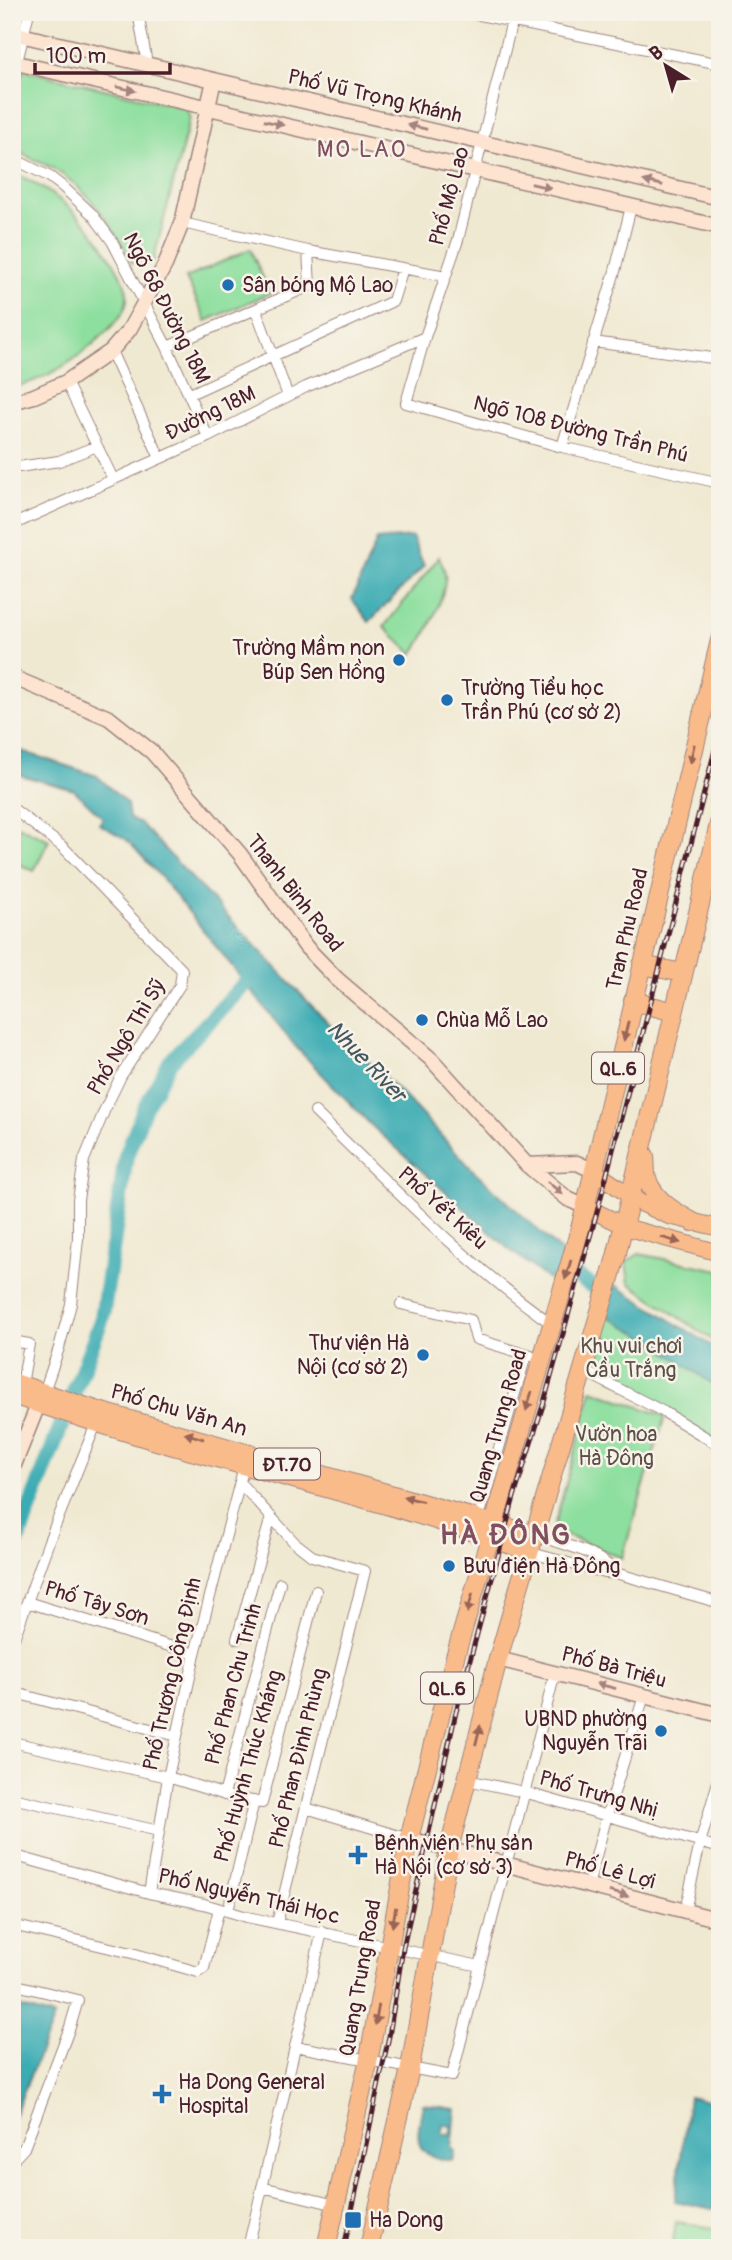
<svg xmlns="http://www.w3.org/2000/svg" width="732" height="2260" font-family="Pangolin,sans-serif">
<rect width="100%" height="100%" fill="#f7f3e8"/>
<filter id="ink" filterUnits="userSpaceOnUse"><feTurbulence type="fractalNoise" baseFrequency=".0143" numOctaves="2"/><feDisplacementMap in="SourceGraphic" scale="14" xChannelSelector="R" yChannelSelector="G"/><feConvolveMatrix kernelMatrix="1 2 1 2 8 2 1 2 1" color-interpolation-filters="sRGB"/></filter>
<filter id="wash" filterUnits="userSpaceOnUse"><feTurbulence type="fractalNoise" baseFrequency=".00686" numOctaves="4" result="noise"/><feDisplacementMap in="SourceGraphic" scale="28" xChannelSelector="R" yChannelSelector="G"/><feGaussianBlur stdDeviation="1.57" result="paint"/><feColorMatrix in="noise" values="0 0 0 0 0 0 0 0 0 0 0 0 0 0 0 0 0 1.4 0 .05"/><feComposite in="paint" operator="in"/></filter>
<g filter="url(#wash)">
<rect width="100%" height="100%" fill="#f0e9d2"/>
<path fill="#8ddf9f" stroke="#6c7f65" stroke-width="2" d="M23,70l163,38 4,9 -37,145 -21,1c-19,-37 -43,-74 -80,-95 -13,-7 -27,-12 -40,-19v-39z
M12,172c47,21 81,51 105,97 5,9 11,18 10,30 -1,13 -10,22 -19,31 -28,28 -57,48 -96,58z
M250,249l20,44 -64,28 -20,-43z
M439,557c2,5 5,11 6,16 3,20 -20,65 -32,81l-29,-27z
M12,823l37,17 -15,31 -22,-10z
M639,1254l81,16v75l-91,-62 -3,-21z
M608,1315l41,22 71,50v57l-108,-66c-5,-5 -13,-11 -16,-17 -7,-13 1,-38 12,-46z
M592,1390l73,26 -43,142 -69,-28z
M676,2222l44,7v19h-48z"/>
<path fill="#3aacb3" stroke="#42666f" stroke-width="2" d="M412,537l12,29 -55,56 -17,-23 25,-59z
M12,748l85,28 30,28 2,14 12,6 186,198 79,76 66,71 94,87 -9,30 -48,-37 -137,-123 -76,-79 -136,-171 -33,-36 -28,-16 4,-6 -29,-28 -62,-17z
M610,1282l110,69v38l-72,-50 -47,-27z
M12,2005l42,12 -42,104z
M689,2097l31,6v49l-7,57 -38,-8z
M423,2104l33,5 -2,21h-3v-4l-8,-2 -1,10 8,1 1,-3h3l-2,15 3,5 -2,9c-42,-5 -37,-21 -30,-57z"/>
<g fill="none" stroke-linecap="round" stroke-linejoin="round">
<path stroke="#3aacb3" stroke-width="16" d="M559,1265l55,35
M12,1555l90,-237 24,-162 18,-47 26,-47 88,-92"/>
</g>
</g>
<g filter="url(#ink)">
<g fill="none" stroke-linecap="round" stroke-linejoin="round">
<g stroke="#9d847e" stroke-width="12">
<path id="street" d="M138,12l9,52
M465,12l255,52
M512,21l-54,219 -33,97 -19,66 156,44 158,36
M12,83l17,-71
M12,158l38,19 13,10 29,27 20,27 55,106 41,90
M182,223l126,28 138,25
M256,310l32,86
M593,342l127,17
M167,347l143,-61 -2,-35
M111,351l49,107
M66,382l47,97
M190,394l203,-93 10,-33
M562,447l53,-176 16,-64
M12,468l47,-7 38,-15
M12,525l196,-88 98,-50 119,-50
M12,808l51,39 119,123 -2,15 -59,91 -16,33 -21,51 -6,40v39l-7,65 -12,44 -15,44
M315,1112c76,74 150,151 237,212
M401,1304l70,16 5,19 55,17
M12,1341l17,3 -7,41
M582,1370l82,42 56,34
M240,1483l54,59 18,14 53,15 -88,352
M479,1517l47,-162
M534,1534c34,13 57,14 85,40
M528,1552l77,21 14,1 101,29
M27,1602l168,52
M237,1639l34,-122
M12,1644l37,-103 47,-117
M12,1692l165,44
M12,1742l156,35 64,20 30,6 54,-212
M467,1780l57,12 196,56
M224,1795l56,-212
M12,1798l147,33
M306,1808l103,31
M12,1855l137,38 55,11 43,13 233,49
M588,1886l19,-71 37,-119
M149,1893l19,-116 27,-123 49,-188
M228,1911l26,-110
M685,1911l15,-68 20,-68
M12,1925l120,28 66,19 6,-4 15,-59
M12,1984l66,16 -8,27 -46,121 -12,13
M295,2046l157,30 103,-403
M262,2187l74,18
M248,2248l74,-316"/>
</g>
<g stroke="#9d847e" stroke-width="17">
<path id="secondary" d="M12,33l708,165
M12,62l708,165
M12,402l22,-6 32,-14 45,-31 18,-21 36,-65 17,-42 32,-143
M12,677l97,41 43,34 88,102 66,93 31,32 94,80 96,106 41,34 17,8
M527,1165l50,-2 17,8
M12,1470l26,-65
M498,1659l222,56
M409,1839l311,81"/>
</g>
<g stroke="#9d847e" stroke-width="18">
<path id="primary" d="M594,1171l47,32 28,13 51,12
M585,1207l47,22 88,24
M12,1381l90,30 432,123
M12,1396c52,17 105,35 158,50 120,34 241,63 358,106"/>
</g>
<g stroke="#9d847e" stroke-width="20">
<path id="highway" d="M642,965l41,8
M633,1001l41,11
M645,1156c1,8 0,16 2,23 7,21 28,33 46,43
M326,2248l42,-185 41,-224 46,-182 125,-428 140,-589
M369,2248l40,-175 40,-224 49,-190 118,-402 104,-437"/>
</g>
<use href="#street" stroke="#fff" stroke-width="10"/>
<use href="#secondary" stroke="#fde4d1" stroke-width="14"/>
<use href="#primary" stroke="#fabb8b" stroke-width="16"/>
<use href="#highway" stroke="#fabb8b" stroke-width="18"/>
<g stroke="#4a1f2b" stroke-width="5">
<path id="rail" d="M344,2248l45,-212 14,-88 53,-236 58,-215 30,-95 56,-201 120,-471"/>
</g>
<use href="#rail" stroke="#f7f3e8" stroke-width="2.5" stroke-dasharray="8" stroke-linecap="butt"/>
</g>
<defs><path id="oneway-solid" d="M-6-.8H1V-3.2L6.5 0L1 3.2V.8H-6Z" transform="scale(1.75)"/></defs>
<g fill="#a4827e">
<use href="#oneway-solid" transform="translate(126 89) rotate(13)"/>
<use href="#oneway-solid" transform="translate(274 123) rotate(13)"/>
<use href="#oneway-solid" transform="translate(417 127) rotate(-167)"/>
<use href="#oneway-solid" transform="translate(653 183) rotate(-167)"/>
<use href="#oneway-solid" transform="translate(541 186) rotate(13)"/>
<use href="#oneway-solid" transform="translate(555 1188) rotate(40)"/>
<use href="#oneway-solid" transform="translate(606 1686) rotate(-165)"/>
<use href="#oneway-solid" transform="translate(619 1894) rotate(15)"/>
</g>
<g fill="#996556">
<use href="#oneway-solid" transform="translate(692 754) rotate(103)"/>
<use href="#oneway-solid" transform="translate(626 1031) rotate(103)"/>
<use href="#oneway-solid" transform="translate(671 1240) rotate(16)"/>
<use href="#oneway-solid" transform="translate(568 1270) rotate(107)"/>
<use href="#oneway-solid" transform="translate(529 1401) rotate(107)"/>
<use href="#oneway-solid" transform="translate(194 1436) rotate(-163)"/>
<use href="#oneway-solid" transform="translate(413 1499) rotate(-165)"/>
<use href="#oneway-solid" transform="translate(470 1603) rotate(106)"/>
<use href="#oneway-solid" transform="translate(478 1735) rotate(-76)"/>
<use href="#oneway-solid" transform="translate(394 1917) rotate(100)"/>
<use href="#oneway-solid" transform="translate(377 2015) rotate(100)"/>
</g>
</g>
<g fill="#1f6fb2" stroke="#f7f3e8" stroke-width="2.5">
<circle cx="228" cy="285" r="7"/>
<circle cx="399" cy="660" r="7"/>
<circle cx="447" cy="700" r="7"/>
<circle cx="422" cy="1020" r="7"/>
<circle cx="423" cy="1355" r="7"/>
<circle cx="449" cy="1566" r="7"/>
<circle cx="661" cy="1731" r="7"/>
<path d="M354.5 1844.5h7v7h7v7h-7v7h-7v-7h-7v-7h7z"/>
<path d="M158.5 2083.5h7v7h7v7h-7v7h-7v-7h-7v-7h7z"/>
<rect x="344" y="2211" width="18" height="18" rx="3.5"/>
</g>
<g text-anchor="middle" stroke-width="5" stroke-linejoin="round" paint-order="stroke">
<g fill="#f7f3e8" stroke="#7e5f64" stroke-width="2">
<rect x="592" y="1052.5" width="52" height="31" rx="5"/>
<rect x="254" y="1448.5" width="66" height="31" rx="5"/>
<rect x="421" y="1672.5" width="52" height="31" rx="5"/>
</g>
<g font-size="19" font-weight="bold" fill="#4a1f2b">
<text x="618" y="1075">QL.6</text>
<text x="287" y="1471">ĐT.70</text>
<text x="447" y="1695">QL.6</text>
</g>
<g font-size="21" fill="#4a1f2b" stroke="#f7f3e8">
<text transform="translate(375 96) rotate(13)" y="7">Phố Vũ Trọng Khánh</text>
<text transform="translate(449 196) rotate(-75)" y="7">Phố Mộ Lao</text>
<text transform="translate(167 308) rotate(63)" y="7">Ngõ 68 Đường 18M</text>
<text transform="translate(210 413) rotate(-26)" y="7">Đường 18M</text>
<text transform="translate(581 429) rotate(14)" y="7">Ngõ 108 Đường Trần Phú</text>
<text transform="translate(295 893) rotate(52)" y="7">Thanh Binh Road</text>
<text transform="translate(627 929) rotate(-77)" y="7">Tran Phu Road</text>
<text transform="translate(126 1037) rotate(-59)" y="7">Phố Ngô Thì Sỹ</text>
<text transform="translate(443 1208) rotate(42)" y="7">Phố Yết Kiêu</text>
<text transform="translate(179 1410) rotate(16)" y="7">Phố Chu Văn An</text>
<text transform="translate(498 1426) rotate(-74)" y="7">Quang Trung Road</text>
<text transform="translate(97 1603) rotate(17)" y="7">Phố Tây Sơn</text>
<text transform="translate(614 1667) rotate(15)" y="7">Phố Bà Triệu</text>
<text transform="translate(172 1674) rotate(-77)" y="7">Phố Trương Công Định</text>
<text transform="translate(233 1684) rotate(-75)" y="7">Phố Phan Chu Trinh</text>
<text transform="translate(298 1758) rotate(-76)" y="7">Phố Phan Đình Phùng</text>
<text transform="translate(248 1766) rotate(-74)" y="7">Phố Huỳnh Thúc Kháng</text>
<text transform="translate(599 1794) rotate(16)" y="7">Phố Trưng Nhị</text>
<text transform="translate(610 1870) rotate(15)" y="7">Phố Lê Lợi</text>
<text transform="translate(249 1896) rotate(13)" y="7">Phố Nguyễn Thái Học</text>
<text transform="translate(360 1978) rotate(-80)" y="7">Quang Trung Road</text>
</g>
<g font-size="21" fill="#4a1f2b" stroke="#f7f3e8" text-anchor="start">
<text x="242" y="292">Sân bóng Mộ Lao</text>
<text x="385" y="655" text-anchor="end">Trường Mầm non<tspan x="385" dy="24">Búp Sen Hồng</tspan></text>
<text x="461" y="695">Trường Tiểu học<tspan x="461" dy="24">Trần Phú (cơ sở 2)</tspan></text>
<text x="436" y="1027">Chùa Mỗ Lao</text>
<text x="409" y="1350" text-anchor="end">Thư viện Hà<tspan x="409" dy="24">Nội (cơ sở 2)</tspan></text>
<text x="463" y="1573">Bưu điện Hà Đông</text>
<text x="647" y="1726" text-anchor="end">UBND phường<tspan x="647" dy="24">Nguyễn Trãi</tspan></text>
<text x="374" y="1850">Bệnh viện Phụ sản<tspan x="374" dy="24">Hà Nội (cơ sở 3)</tspan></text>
<text x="178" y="2089">Ha Dong General<tspan x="178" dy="24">Hospital</tspan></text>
<text x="369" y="2227">Ha Dong</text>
</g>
<g font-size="21" fill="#5b4f48" stroke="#f7f3e8">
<text x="631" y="1353">Khu vui chơi<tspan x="631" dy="24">Cầu Trắng</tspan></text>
<text x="616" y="1441">Vườn hoa<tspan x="616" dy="24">Hà Đông</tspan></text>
</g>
<g font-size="23" letter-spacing="2" fill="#824f5e" stroke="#f7f3e8">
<text x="362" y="157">MO LAO</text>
</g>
<g font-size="23" font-style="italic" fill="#445761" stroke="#f7f3e8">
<text transform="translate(367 1061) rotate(46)" y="8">Nhue River</text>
</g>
<g font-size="28" font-weight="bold" letter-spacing="2" fill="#824f5e" stroke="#f7f3e8">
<text x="506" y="1544">HÀ ĐÔNG</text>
</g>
</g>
<rect width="732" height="2260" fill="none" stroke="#f7f3e8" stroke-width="42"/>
<g transform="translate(666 66) rotate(323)" stroke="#f7f3e8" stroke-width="5" paint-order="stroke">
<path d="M0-5L12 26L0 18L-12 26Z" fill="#4a1f2b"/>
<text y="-10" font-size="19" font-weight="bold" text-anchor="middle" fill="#4a1f2b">B</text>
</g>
<path d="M35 63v10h135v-10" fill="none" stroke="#4a1f2b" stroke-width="3.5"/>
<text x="46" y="63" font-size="21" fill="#4a1f2b" stroke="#f7f3e8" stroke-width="5" paint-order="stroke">100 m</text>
</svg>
